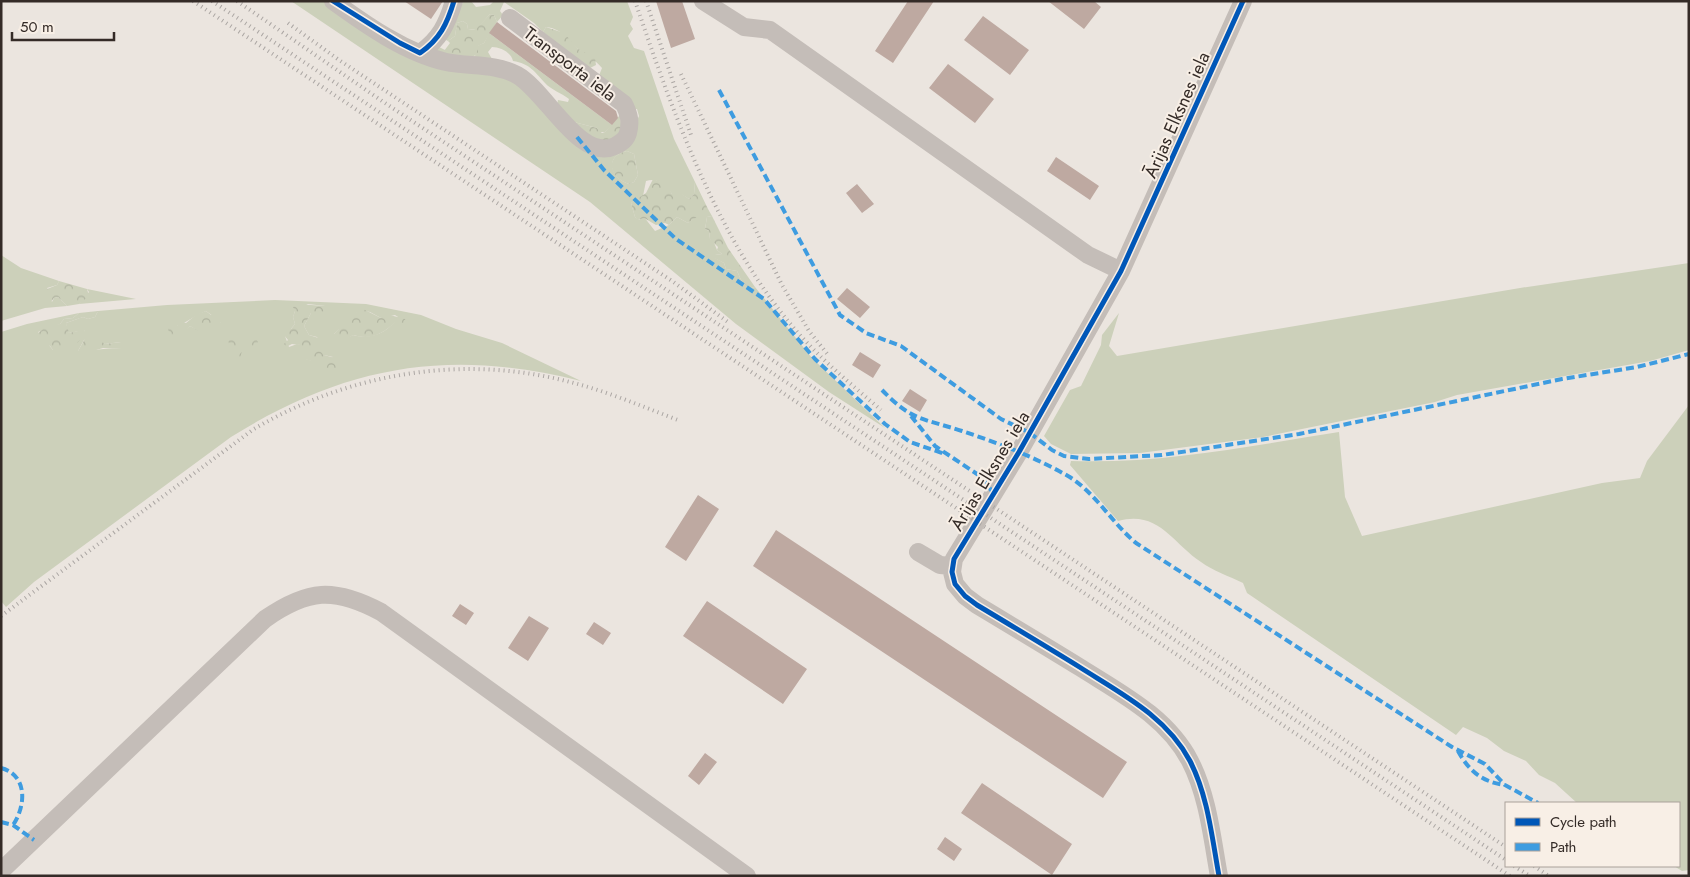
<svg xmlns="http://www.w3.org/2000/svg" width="1690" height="877" font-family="Jost,sans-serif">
<defs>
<pattern id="forest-crowns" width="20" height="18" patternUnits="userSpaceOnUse" patternTransform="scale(1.25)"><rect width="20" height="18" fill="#ccd0ba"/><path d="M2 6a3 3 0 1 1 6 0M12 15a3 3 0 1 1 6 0" fill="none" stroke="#b0b3a0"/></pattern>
</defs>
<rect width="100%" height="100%" fill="#ebe5df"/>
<path fill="#ccd0ba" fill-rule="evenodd" d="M291,1h36l85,53 36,12 53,7 13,5 29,23 36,42 18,9 18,-2 13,-9 11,-25 -2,-7h-4l-18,-19 -17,-12 4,-10c-7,-9 -16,-12 -24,-19 -12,-10 -15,-20 -32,-22l-3,5 -9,-9 -30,-21 -4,9 3,4 -6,7 -3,-7 -4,-1 -14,16 -8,-1 -1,-5 -4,-3 -6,2 -2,13 -7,5 -4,-2 -5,8 16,8 19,2 3,-4v-7l7,-3 5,-10 123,92 -7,7h-6l-2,-4 -23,-6 2,8 -19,-24 1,-6 10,2 1,-3c-7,-6 -18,-9 -24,-16 -11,-12 -15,-19 -32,-22 -2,-9 -13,-14 -21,-14l-4,5 4,7 -27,2 -34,-9 33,-51h7l5,6 14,-2 4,-4h133l6,16 -3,7 3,5 -5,7 6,12 10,3 30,88 21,43 -1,12 -5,5 -8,-5h-9c-6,-9 -14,-17 -26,-13l-3,15 -12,7 4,14 4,3 5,-3 11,14 14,-6 8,-8 11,6 8,-6 -2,-5 5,-3h9l4,7 -5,1 -2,12 4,2 1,8 3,1 4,10 5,4 -7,1v3l9,5 2,6 11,2c4,8 4,13 14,17l4,-1 57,71 73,70 -56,-36 -93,-68 -146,-122zM627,151l7,3 4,21 -4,7 -5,2c-19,-6 -25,-28 -2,-33z
M1,255l20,13 38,13 -2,4 -10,3 5,14 2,-4 4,-1 9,9 -22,2 -44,13z
M1689,263v87l-39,11 -193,34 -22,7 -172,35 -123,16 -69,1 -20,-10 -7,-8 26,-46 11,-4 20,-41 1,-10 17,-22 -10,33 8,10 403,-68z
M87,289l49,10 -57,5 10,-12z
M275,300l91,4 55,11 35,14 46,14 79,38c-132,-33 -234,-16 -350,56l-197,145 -28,25 -5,-6v-269l26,-8 52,-11 -6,5 -9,1 -4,5 -22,8 15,18 25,-10 7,-10 -16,3 -2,-2 -1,-8 17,-6 5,2 7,-2 3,-6 69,-6zM308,304l17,2 -7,7h-7l-7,13 5,9 8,2 7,13v5l9,2c-15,3 -33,10 -33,-12l-3,-1 -8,3 -4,-11 10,-12 -2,-7 2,-6zM360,310l10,2 11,6 14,-3 3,2c-10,16 -27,23 -45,18l-6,3 -13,-4zM206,311l15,11 -23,8 -8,-4 -8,7 -5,-7c11,-4 18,-11 29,-15zM91,338l14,6 16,-2v7c-15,-2 -28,2 -43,2l6,-11z
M1689,405v465l-7,1 -8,-5h5v-63h-102l-22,-20 -16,-8 -13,-14 -22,-10 -17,-13 -24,-11 -7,8 -209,-142 -4,-10c-14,-7 -30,-12 -42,-21 -29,-19 -42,-52 -83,-41l-48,-56 1,-4c91,3 179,-15 268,-29l6,65 17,39 240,-53 38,-5 7,-17z"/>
<path fill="url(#forest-crowns)" d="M490,14l4,1 3,7 -13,21 -6,3v7c-8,9 -24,2 -34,-2l6,-8 -2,-2 7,-5 2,-13 6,-2 4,3 1,5 7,1z
M546,27l18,6 14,16 17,9 1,7 -8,4 -45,-37z
M620,115l2,17 -10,11 -19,-4 -19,-17 23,6 5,5 3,-1z
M627,151l7,3 4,21 -4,7 -5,2c-20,-6 -25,-28 -2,-33z
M653,179l14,5 5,10h10l7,5 5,-5 1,-12 13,27 -13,3 2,5 -9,6 -11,-6 -8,8 -4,-2 -9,2 -12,-7 -6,2 -3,-3 -4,-14 15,-10z
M712,216l16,32 27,39 -4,1c-10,-4 -10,-9 -14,-17l-11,-2 -2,-6 -10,-5 1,-3 7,-1 -5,-4 1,-3 -8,-8 -1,-8 -4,-2 2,-12z
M59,281l28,8 2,7 -10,8 -12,2 -9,-9 -4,1 -6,7 -5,-2 -3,-6 2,-6 15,-6z
M297,304l28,2v5l-3,3 -11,-1 -7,13 5,9 16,5 2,6 -3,9c8,2 13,3 15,11l-7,11c-9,0 -14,-4 -18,-12l1,-3 -11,-3 -4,-6v-8l-8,-1 -6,3 -2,-3 4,-4 -5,-6 -1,-5h9l4,-5 -2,-7 2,-6 -2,-4z
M361,308l20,10 5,-4 19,5 3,7 -6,3 -7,-7c-13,13 -25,18 -42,13l-12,8 -6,-3 -1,-6 5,-5 -2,-7 3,-5h5l5,-5 6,1z
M98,311l-3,6 -7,2 -5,-2 -17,6 3,10 9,-2 2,-4 5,3 -3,8 -7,7 -7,1 -7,6 -8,-2 -3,-4 -12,-5 -1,-7 11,-9 12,-1 4,-5 9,-1 6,-5z
M206,311l5,4 10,-2 3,3v3l-12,12 -12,1 -10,-6 -10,12h-6l-4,-3 -3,-9 4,-3 6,3 4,-4 5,1 11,-9z
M235,336l3,2 16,-2 4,6 -4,9 -8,-2 -4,2 -2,7 -9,-4 -3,-15z
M86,337h9l10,7 16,-2 2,5 -2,2 -18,-1 -24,7 -1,-4z"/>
<path fill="#bea9a1" d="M404,1h39l-12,18z
M656,1h26l13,38 -24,9z
M908,1h26l-41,62 -18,-12z
M1048,1h46l7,6 -17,22z
M983,16l46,34 -19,25 -46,-35z
M497,22l119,89 2,7 -6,7 -123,-92z
M948,64l46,35 -19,24 -46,-35z
M1056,157l43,29 -9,14 -43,-29z
M857,184l17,20 -12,9 -16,-20z
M847,288l23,19 -10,11 -23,-19z
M860,352l21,13 -8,13 -21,-13z
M910,389l17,11 -7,12 -18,-11z
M698,495l21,14 -33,52 -21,-14z
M776,530l351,232 -24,36 -350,-232z
M707,601l100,68 -24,35 -100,-68z
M460,604l14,9 -8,12 -14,-9z
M529,616l20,12 -21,33 -20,-13z
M594,622l17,11 -8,12 -17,-11z
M705,753l12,9 -18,23 -11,-9z
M982,783l90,61 -20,31 -91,-62z
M945,837l17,12 -8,12 -17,-12z"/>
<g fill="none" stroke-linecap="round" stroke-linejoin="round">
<path stroke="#c4bdb8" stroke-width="18" d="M333,1c33,24 73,52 113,61 24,5 49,1 71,13 29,16 63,88 98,71 6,-3 11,-6 13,-13 3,-11 1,-19 -4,-29l-114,-86
M703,1l41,26 26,3 318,225 33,16
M420,53c20,-14 27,-29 34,-52
M918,552l22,13 12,1
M1,871l264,-252c43,-30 69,-32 116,-7l366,264
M1219,876c-7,-38 -11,-80 -29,-115 -23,-44 -68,-67 -109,-93 -34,-21 -69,-42 -104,-63l-12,-9 -10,-12 -3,-12 2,-13 65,-107 102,-181 122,-270"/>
<path stroke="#aba6a3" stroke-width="4" stroke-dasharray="1 4" stroke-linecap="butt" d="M193,1l1317,875
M212,1l1294,859
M237,1l145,100 1124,746
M635,1c37,109 82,237 158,326 26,31 58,57 88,83
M646,1l46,137
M288,23l51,37 333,221 56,41
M681,74l101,211 27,46 20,25
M1,616l253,-187c93,-55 206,-75 312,-48 38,9 75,25 112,39
M1514,866l16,10
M1534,866l15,10"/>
<path stroke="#3e9ce0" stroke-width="4" stroke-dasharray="8 4" stroke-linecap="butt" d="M719,90l121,225 26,18 35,13 100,73 29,14 22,17 12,6 25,3 73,-4 137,-21 263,-55 75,-12 52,-13
M577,137l27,33 72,69 88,60 51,60 70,65 25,18 35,12
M882,390c31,32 41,28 80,41 36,12 73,26 106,45 27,16 44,47 68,67l316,204 33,17 20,21 33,18
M911,416l24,30 48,32 10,15
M1458,751c11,20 24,31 47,34
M1,768c27,7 25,38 12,57
M1,822l12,3 21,15"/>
<g stroke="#f8efe6" stroke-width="8">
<path id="cycleway" d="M333,1l67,42 20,10c20,-14 27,-29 34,-52
M1219,876c-7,-38 -11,-80 -29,-115 -23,-44 -68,-67 -109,-93 -34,-21 -69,-42 -104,-63l-12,-9 -10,-12 -3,-12 2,-13 65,-107 102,-181 122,-270"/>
</g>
<use href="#cycleway" stroke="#0057b8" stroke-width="5"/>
</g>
<g text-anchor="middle" stroke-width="4" stroke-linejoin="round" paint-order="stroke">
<g font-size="18" fill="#342b27" stroke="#f8efe6">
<text transform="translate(570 64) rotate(37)" y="6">Transporta iela</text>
<text transform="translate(1177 115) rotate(-66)" y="6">Ārijas Elksnes iela</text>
<text transform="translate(990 471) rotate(-59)" y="6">Ārijas Elksnes iela</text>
</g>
</g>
<rect width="1690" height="877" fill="none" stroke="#342b27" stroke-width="5"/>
<rect x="1505" y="802" width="175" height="65" fill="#f8efe6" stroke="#aaa19a"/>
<rect x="1515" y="818" width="25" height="8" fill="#0057b8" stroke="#aaa19a"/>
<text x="1550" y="827" font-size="15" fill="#342b27">Cycle path</text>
<rect x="1515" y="843" width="25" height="8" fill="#3e9ce0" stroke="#aaa19a"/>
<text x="1550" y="852" font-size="15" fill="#342b27">Path</text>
<path d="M12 32v8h102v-8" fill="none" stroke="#342b27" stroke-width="2.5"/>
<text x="20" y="32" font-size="15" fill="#342b27" stroke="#f8efe6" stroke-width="4" paint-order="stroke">50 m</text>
</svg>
